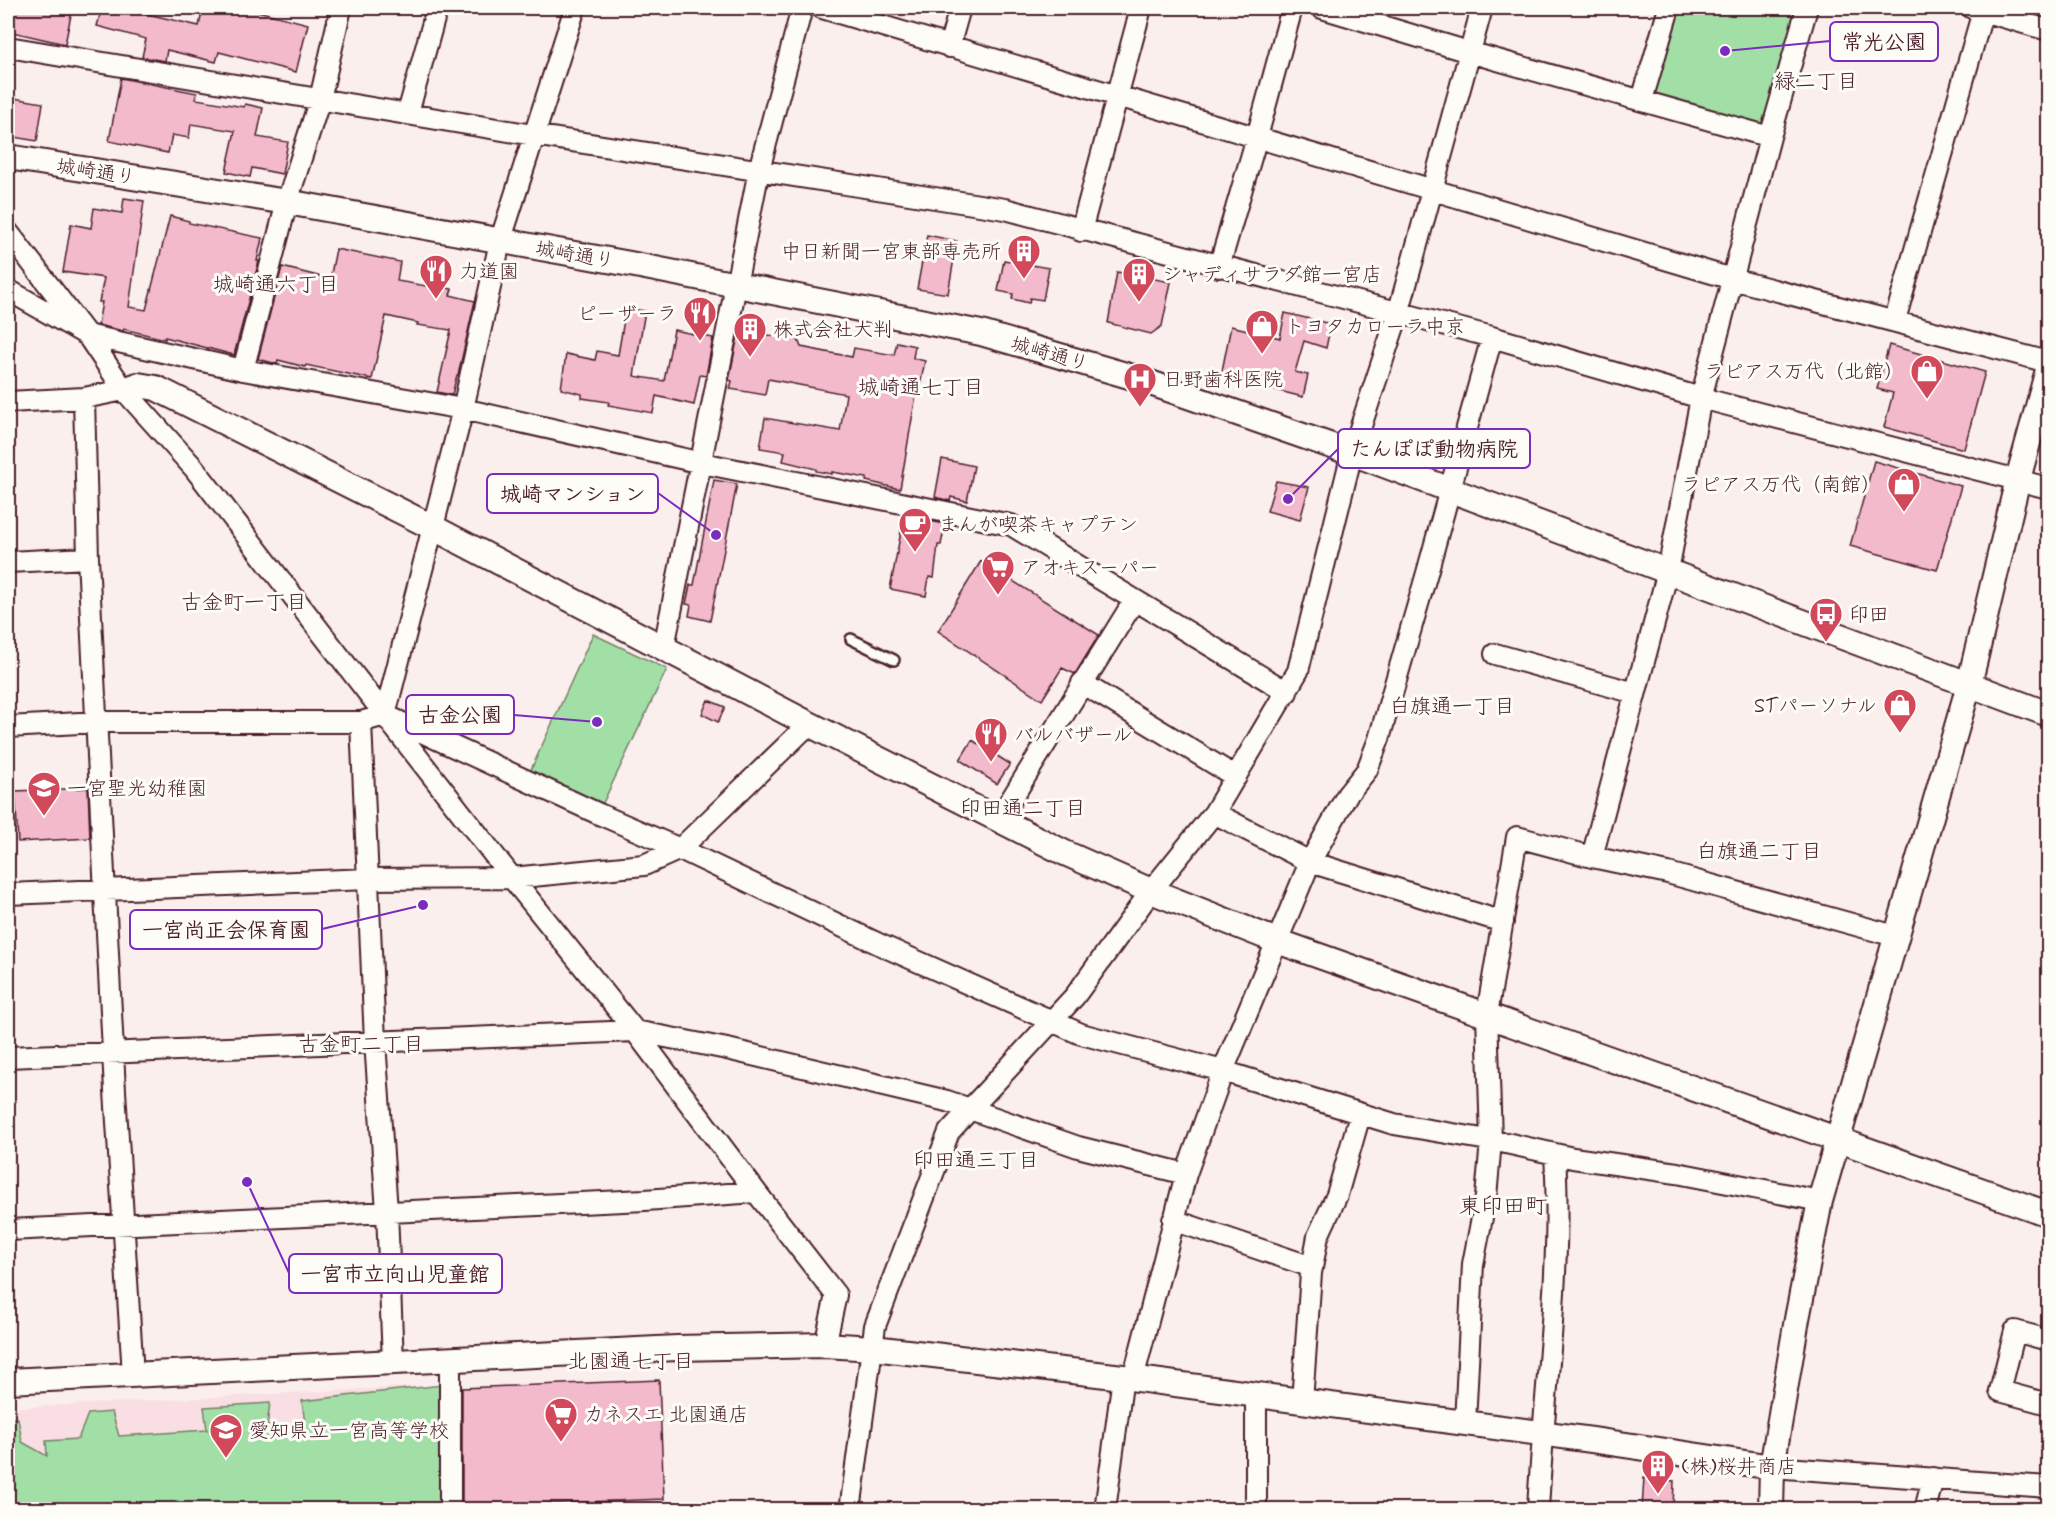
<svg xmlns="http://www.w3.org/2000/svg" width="2056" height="1517" font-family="Mynerve,'Klee One',sans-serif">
<rect width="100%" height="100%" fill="#fbefee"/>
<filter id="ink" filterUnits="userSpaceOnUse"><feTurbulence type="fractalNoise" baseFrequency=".0167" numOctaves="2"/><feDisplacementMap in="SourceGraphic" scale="12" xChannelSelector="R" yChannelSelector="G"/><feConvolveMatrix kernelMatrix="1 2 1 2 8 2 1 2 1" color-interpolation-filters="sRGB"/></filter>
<g filter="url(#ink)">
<path fill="#f9dfe4" d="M442,1385l-434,125v-102z"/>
<path fill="#a2dfa6" stroke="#767f68" stroke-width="1.5" d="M1677,8h120l-32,120 -112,-34z
M593,634l74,35 -66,138 -72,-33z
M442,1385l3,124 -437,1v-91l10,-1 4,24 25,14 -1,-15 32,-2 10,-25 24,-2 7,24 88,-6 -3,-23 66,-4 -3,23 38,-2 -3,-23z"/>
<path fill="#f3bacc" stroke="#4a1f2b" stroke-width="1.5" d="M8,8h43l-1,3 21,4 -6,29 -57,-13z
M102,8h20l77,18 4,-18h43l62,16 -12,48 -77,-20 -3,10 -49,-12 -2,11 -23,-4 4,-18 -49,-13z
M121,78l76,15 -1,6 48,8 1,-3 18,4 -6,29 31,5 -6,32 -30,-6 -2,9 -24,-5 9,-41 -44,-7 -2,14 -17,-3 -4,18 -59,-12z
M8,97l35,6 -6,38 -29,-5z
M124,198l20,3 -15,106 17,3 24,-94 19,5v2l73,15 -5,23h2l-25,94 -69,-18v2l-41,-10 -1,2 -25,-6 4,-23h-3l5,-24 -41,-6 8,-48 20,4 3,-20 28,5z
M927,235l30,6 -9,53 -31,-5z
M336,249l64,13 -3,19 29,5 5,-22 20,5 -5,19 6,1 -2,6 25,6 -17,74h-1l-5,20 -15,-3 14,-62 -34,-5 1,-2 -32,-7 -14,63 -66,-14 -1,2 -27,-7 -1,4 -19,-5 24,-92 48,12z
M1004,260l45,8 -6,32 -13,-2 -1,5 -17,-4 1,-5 -15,-3z
M1117,272l54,10 -9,44 -11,8 -43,-11z
M626,308l19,3 -11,65 30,5 10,-51 39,8 -7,38 -6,-1 -6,30 -38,-9 -3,17 -45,-8 1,-3 -27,-4v-4l-21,-5 5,-35 29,6 2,-9 21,4z
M1285,313l46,11 -5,24 -22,-7 -9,31 13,3 -5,22 -82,-21 10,-50 49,12z
M739,330l46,8 9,-8 7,17 51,10 2,-9 40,7 3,-13 18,4 -2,12 12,3 -7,34h-2l-16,94 -34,-8 1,-3 -35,-6v2l-16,-3v-2l-33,-8 2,-9 -25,-4 5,-30 75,13 6,-37 -78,-15 -3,16 -35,-6 2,-8 -3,-1z
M1889,345l96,27 -21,77 -80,-22 9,-34 -16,-4z
M942,459l32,7 -7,35 -16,-4 -1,4 -15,-4z
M1874,461l87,25 -24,84 -87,-24z
M714,480l23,4 -27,137 -21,-5 2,-11 -5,-1 4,-19h4z
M1276,481l33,6 -9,33 -33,-9z
M904,516l41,8 -4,21h-3l-4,33 -5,-1 -3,19 -36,-7z
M981,561l118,74 -24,39 -13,-6 -20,32 -104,-69z
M708,700l17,7 -7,15 -16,-8z
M972,740l38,24 -13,20 -37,-24z
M88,788l2,50 -72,4 -3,-51z
M659,1380l5,119 -202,8v-119z
M1644,1478l30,3 -1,28h-31z"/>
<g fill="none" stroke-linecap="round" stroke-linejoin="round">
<g stroke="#4a1f2b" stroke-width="14">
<path id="service" d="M851,639l43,21"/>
</g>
<g stroke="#4a1f2b" stroke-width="24">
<path id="minor" d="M822,8l910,271 316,83
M1322,8l147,44 301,85
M1972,8l76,22
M8,47l525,88 472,74 487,128 209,61 347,90
M949,47l11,-39
M1642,100l27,-92
M408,113l29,-105
M1081,231l60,-223
M8,232l79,103 37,55 70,78 191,247 78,-306 37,-167 75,-234
M1219,267l38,-130 35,-129
M8,290l79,45 156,35 220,39 239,54 309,62 276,167
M1895,320l88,-309
M243,370l44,-168 33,-103 21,-91
M84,398l4,160 27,533 18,284
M8,402l76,-4 40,-8
M8,562l80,-4
M664,647l95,-477 43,-162
M1495,654l140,39
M1082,683l154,94
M387,718l125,160 123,153 121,161 80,103 -11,50
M361,722l14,320 12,169 6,151
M8,727l89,-5h264l24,-7 214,99 81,35 203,97 198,88 142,37 171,53 112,19 67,15 104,15 143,28
M1214,813l96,49 193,60
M999,819l135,-218
M1592,857l76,-286 33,-173 69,-261 37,-129
M8,894l360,-15 144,-1 132,-13 36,-16 129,-125
M8,1057l627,-26 92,18 220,52 131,46 108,27
M1173,1220l139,47
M8,1230l637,-30 111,-8
M2048,1340l-33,-9 -15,60 48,13
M1133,1379l53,-205 37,-103 87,-209 37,-67 20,-25 12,-31 48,-166 65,-236
M1256,1396v114
M1302,1402l9,-129 7,-37 19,-41 23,-80
M1465,1423l8,-159 13,-67 5,-56 -4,-127 30,-177 75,20 76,16 227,63
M1772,1467l276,20
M450,1510v-151
M850,1510l25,-184 74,-194 126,-136 76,-105 63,-78 84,-142 54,-218 46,-139 84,-306
M1105,1510l18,-133
M1538,1510c6,-119 24,-237 17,-356
M1925,1510l8,-32"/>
</g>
<g stroke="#4a1f2b" stroke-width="28">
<path id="tertiary" d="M8,157l279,45 343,62 351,69 155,45 216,75 696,261
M124,390l14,-5 18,3 278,140 375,196 256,129 86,38 126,50 771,273
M8,1381l669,-33 148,-3 48,3 250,29 469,63 180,27
M1771,1510l1,-43 25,-148 23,-118 149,-516 49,-206 30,-109"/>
</g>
<use href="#service" stroke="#fdfcf7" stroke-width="9"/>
<use href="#minor" stroke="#fdfcf7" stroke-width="20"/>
<use href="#tertiary" stroke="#fdfcf7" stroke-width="24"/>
</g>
</g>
<defs>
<g id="building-pin" transform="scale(1.725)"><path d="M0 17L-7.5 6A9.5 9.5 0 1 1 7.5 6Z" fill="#d1495b" stroke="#fdfcf7"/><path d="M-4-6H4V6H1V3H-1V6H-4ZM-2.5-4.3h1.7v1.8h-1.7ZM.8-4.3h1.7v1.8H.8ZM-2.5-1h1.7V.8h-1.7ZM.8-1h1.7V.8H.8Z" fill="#fff"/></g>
<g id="restaurant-pin" transform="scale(1.725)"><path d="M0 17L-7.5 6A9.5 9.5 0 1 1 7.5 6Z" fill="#d1495b" stroke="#fdfcf7"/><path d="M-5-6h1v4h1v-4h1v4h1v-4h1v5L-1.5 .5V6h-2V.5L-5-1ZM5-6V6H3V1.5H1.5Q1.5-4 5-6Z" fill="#fff"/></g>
<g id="shop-pin" transform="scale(1.725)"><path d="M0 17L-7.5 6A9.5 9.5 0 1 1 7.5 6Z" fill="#d1495b" stroke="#fdfcf7"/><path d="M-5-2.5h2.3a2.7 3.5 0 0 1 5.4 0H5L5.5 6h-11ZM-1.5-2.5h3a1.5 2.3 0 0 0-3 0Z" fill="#fff"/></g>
<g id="hospital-pin" transform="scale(1.725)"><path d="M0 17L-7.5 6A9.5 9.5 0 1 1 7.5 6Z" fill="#d1495b" stroke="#fdfcf7"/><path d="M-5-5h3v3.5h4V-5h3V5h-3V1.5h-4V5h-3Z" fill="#fff"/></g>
<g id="cafe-pin" transform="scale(1.725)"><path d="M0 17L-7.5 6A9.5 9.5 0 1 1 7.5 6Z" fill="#d1495b" stroke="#fdfcf7"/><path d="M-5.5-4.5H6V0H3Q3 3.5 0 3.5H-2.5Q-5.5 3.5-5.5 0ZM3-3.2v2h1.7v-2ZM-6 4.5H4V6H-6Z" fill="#fff"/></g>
<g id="supermarket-pin" transform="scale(1.725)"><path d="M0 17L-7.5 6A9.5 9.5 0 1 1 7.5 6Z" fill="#d1495b" stroke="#fdfcf7"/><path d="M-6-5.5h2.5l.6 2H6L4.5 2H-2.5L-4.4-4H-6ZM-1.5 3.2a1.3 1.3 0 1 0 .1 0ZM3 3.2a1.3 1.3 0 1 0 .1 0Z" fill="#fff"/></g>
<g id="bus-pin" transform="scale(1.725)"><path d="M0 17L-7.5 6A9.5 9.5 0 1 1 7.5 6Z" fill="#d1495b" stroke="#fdfcf7"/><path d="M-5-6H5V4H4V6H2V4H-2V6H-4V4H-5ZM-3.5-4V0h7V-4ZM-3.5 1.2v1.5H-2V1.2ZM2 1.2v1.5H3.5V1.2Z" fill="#fff"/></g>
<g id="school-pin" transform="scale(1.725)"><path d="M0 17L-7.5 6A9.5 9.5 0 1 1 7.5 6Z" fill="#d1495b" stroke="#fdfcf7"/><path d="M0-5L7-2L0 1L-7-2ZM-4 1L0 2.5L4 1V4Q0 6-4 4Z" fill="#fff"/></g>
</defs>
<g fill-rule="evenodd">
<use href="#building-pin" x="1024" y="251"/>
<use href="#restaurant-pin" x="436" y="271"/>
<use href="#building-pin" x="1139" y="274"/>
<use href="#restaurant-pin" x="700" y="313"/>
<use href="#shop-pin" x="1262" y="326"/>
<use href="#building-pin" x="750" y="329"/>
<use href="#shop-pin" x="1927" y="371"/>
<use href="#hospital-pin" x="1140" y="379"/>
<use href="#shop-pin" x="1904" y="484"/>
<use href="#cafe-pin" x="915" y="524"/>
<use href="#supermarket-pin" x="998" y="567"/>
<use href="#bus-pin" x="1826" y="614"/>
<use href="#shop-pin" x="1900" y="705"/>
<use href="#restaurant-pin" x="991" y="734"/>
<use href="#school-pin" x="44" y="788"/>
<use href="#supermarket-pin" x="561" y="1414"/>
<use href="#school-pin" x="226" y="1430"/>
<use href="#building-pin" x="1658" y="1466"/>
</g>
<g text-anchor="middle" stroke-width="6" stroke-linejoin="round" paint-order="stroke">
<g font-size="20" fill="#4a1f2b" stroke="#fdfcf7">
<text transform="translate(96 171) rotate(9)" y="7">城崎通り</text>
<text transform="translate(575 254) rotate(10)" y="7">城崎通り</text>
<text transform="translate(1050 353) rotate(16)" y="7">城崎通り</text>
</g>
<g font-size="20" fill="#4a1f2b" stroke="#fdfcf7" text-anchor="start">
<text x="1001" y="258" text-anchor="end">中日新聞一宮東部専売所</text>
<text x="459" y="278">力道園</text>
<text x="1162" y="281">シャディサラダ館一宮店</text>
<text x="677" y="320" text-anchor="end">ピーザーラ</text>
<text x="1285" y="333">トヨタカローラ中京</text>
<text x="773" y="336">株式会社大判</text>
<text x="1904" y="378" text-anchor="end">ラピアス万代（北館）</text>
<text x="1163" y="386">日野歯科医院</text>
<text x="1881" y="491" text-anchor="end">ラピアス万代（南館）</text>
<text x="938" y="531">まんが喫茶キャプテン</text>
<text x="1021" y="574">アオキスーパー</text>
<text x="1849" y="621">印田</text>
<text x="1877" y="712" text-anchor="end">STパーソナル</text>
<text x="1014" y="741">バルバザール</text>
<text x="67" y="795">一宮聖光幼稚園</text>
<text x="584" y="1421">カネスエ 北園通店</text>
<text x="249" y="1437">愛知県立一宮高等学校</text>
<text x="1681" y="1473">(株)桜井商店</text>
</g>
<g font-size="21" fill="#4a1f2b" stroke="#fdfcf7">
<text x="1816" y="88">緑二丁目</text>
<text x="276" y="291">城崎通六丁目</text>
<text x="921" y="394">城崎通七丁目</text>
<text x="244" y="609">古金町一丁目</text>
<text x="1452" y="713">白旗通一丁目</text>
<text x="1023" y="815">印田通二丁目</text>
<text x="1759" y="858">白旗通二丁目</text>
<text x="361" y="1051">古金町二丁目</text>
<text x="976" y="1167">印田通三丁目</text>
<text x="631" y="1368">北園通七丁目</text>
</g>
<g font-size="22" fill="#4a1f2b" stroke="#fdfcf7">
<text x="1503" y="1213">東印田町</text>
</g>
</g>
<path fill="none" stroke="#7b2cbf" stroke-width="2" d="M1725 51L1830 41M1288 499L1338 449M716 535L658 493M597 722L514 715M423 905L322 929M247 1182L289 1273"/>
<g fill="#7b2cbf" stroke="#fdfcf7" stroke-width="2">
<circle cx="1725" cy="51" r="6"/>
<circle cx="1288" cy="499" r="6"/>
<circle cx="716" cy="535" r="6"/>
<circle cx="597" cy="722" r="6"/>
<circle cx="423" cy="905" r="6"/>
<circle cx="247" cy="1182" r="6"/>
</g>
<g fill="#fdfcf7" stroke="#7b2cbf" stroke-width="2">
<rect x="1830" y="22" width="108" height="39" rx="6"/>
<rect x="1338" y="429" width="192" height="39" rx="6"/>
<rect x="487" y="474" width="171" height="39" rx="6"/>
<rect x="406" y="695" width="108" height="39" rx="6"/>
<rect x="130" y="910" width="192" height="39" rx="6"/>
<rect x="289" y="1254" width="213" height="39" rx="6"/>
</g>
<g font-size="21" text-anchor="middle" font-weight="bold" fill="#4a1f2b">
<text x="1884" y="49">常光公園</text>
<text x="1434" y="456">たんぽぽ動物病院</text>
<text x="573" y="501">城崎マンション</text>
<text x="460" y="722">古金公園</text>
<text x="226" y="937">一宮尚正会保育園</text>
<text x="395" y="1281">一宮市立向山児童館</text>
</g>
<rect width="2056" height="1517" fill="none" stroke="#fdfcf7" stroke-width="30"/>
<rect x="15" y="15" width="2026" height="1487" fill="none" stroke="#4a1f2b" stroke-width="2" filter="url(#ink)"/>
</svg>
